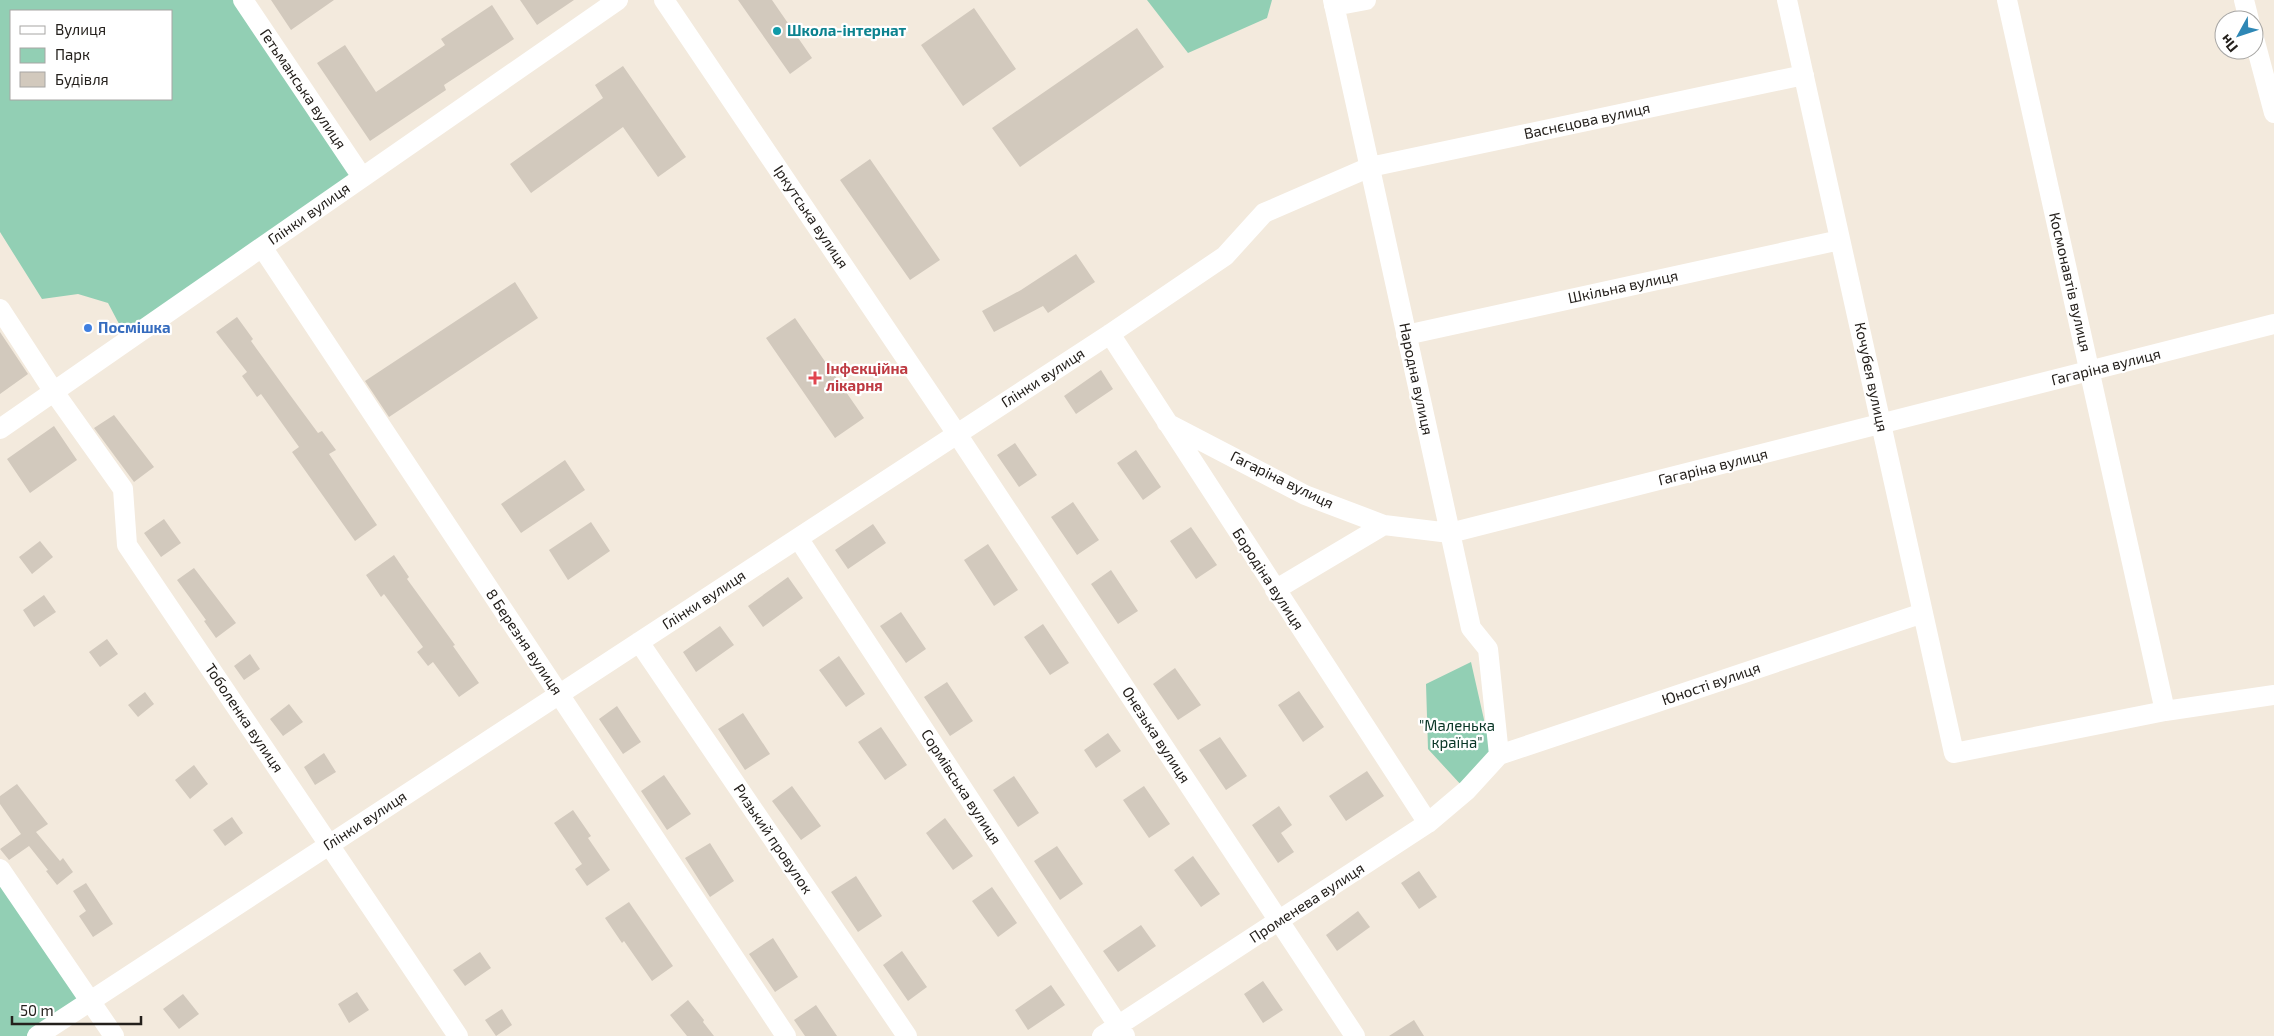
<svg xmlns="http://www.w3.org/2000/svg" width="2274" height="1036" font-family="'Exo 2',sans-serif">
<rect width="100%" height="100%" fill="#f3eadd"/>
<path fill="#92cfb4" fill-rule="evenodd" d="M0,0h243l118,176 -234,163 -19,-36 -30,-9 -36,5 -42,-67zM11,11h160v88h-160z
M1147,0h125l-5,18 -79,35z
M1471,662l21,93 -29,32 -35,-38 -2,-65z
M0,869l90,132 -53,35h-37z"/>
<path fill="#d2c9bd" d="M271,0h63l-43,30z
M520,0h54l-37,25z
M738,0h34l40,58 -22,16z
M492,5l22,34 -70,46 2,5 -76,51 -53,-78 28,-18 31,47 69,-47 -4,-6z
M974,8l42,61 -53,37 -42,-61z
M1137,28l27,39 -144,100 -28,-39z
M623,66l63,91 -28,20 -35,-50 -92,66 -21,-29 93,-66 -8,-13z
M870,159l70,101 -30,20 -70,-100z
M1076,254l19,28 -47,31 -5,-7 -49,26 -12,-21 39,-21z
M515,282l23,36 -149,99 -24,-36z
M237,317l16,22 -2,2 39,54 28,38 4,-2 14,19 -7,4 48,71 -22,16 -63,-89 7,-5 -38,-53 -4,3 -15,-21 5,-4 -31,-40z
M795,318l69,100 -29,20 -69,-100z
M0,332l28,42 -28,20z
M1101,370l12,19 -37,25 -12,-18z
M114,415l40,52 -20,15 -40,-54z
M54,426l23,34 -47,33 -23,-34z
M1015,443l22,32 -18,12 -22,-32z
M1136,450l25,37 -18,13 -26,-37z
M565,460l20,30 -64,43 -20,-29z
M1073,502l26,38 -22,15 -26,-38z
M164,519l17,24 -20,14 -17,-24z
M591,522l19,29 -42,29 -19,-30z
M873,524l13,19 -38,26 -13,-19z
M1191,527l26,38 -21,14 -26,-38z
M40,541l13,16 -21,17 -13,-17z
M988,544l30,46 -24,16 -30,-46z
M394,555l15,22 -2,2 48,66 -2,1 26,37 -20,14 -26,-35 -5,4 -11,-14 6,-5 -39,-53 -3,3 -15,-22z
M194,568l42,55 -20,15 -12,-17 2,-1 -29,-40z
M1111,570l27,41 -20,13 -27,-40z
M788,577l15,21 -40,29 -15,-21z
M44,595l12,17 -22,15 -11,-17z
M901,612l25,37 -20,14 -26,-37z
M1043,624l26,39 -19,12 -26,-38z
M720,626l14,19 -38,27 -13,-20z
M107,639l11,15 -18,13 -11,-15z
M250,654l10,15 -16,11 -10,-14z
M839,656l26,38 -19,13 -27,-37z
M1175,668l26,37 -23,15 -25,-36z
M947,682l26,39 -23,15 -26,-39z
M1299,691l25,36 -21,15 -25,-37z
M145,692l9,12 -16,13 -10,-12z
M289,704l14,18 -20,14 -13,-17z
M617,706l24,36 -18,12 -24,-35z
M743,713l27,41 -25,16 -27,-41z
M881,727l26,38 -22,15 -27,-38z
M1108,733l13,18 -25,17 -12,-18z
M1220,737l27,39 -21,14 -27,-40z
M324,753l12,19 -21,13 -11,-18z
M194,765l14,19 -18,15 -15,-19z
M1367,771l17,25 -38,25 -17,-25z
M664,775l27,39 -24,16 -26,-39z
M1014,776l25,37 -21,14 -25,-37z
M17,784l31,40 -12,8 24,29 3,-3 10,14 -16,13 -11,-14 2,-1 -19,-24 -20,14 -9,-11 21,-15 -21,-30v-8z
M792,786l29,40 -20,14 -29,-39z
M1144,786l26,38 -21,14 -26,-38z
M1279,806l13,19 -11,8 13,19 -16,11 -26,-38z
M573,810l18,26 -3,2 22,32 -23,16 -12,-17 7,-5 -28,-41z
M232,817l11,16 -18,13 -12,-16z
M945,818l28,38 -20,14 -27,-37z
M710,843l24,38 -24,16 -25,-39z
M1057,846l26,38 -23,16 -26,-39z
M1193,856l27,38 -19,13 -27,-37z
M1419,871l18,26 -18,12 -18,-26z
M856,876l26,40 -24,16 -27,-40z
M86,883l27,41 -20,13 -14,-21 7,-5 -13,-20z
M992,887l25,36 -19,14 -26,-36z
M629,902l44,64 -21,15 -28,-40 -2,2 -17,-25z
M1358,911l12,16 -33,24 -11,-16z
M1141,925l15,21 -38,26 -15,-21z
M773,938l25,39 -23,15 -26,-38z
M902,951l25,36 -19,14 -25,-36z
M480,952l11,16 -26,18 -12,-16z
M1263,981l20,29 -20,13 -19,-29z
M1051,985l14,20 -37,25 -13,-20z
M357,992l12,18 -20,13 -11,-19z
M183,994l16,20 -20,15 -16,-20z
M688,1000l16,20 -1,2 11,14h-27l-17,-21z
M816,1005l21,31h-32l-11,-16z
M502,1009l10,16 -16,11 -11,-16z
M1414,1020l10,16h-35z"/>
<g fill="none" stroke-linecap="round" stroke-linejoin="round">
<path stroke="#fff" stroke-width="20" d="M243,0l119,177
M664,0l293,434 398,602
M1333,0l138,628 17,21 11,106
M1787,0l167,753 211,-42 109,-16
M2007,0l158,711
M2244,0l5,20
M1334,6l32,-6
M2254,38l20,75
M262,247l524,789
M0,309l54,83 69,97 4,56 331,491
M1110,334l318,489
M1406,335l434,-95
M1167,423l138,72 79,30 66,8 824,-209
M0,429l618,-429
M798,538l327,498
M1275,590l109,-65
M639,642l268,394
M1499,755l424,-142
M0,869l114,167
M37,1036l1073,-702 115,-78 39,-43 106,-46 434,-92
M1102,1036l326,-213 39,-33 32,-35"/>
</g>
<circle fill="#0f9aa8" stroke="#fff" stroke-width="2" cx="777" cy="31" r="5"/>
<circle fill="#3f7fe0" stroke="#fff" stroke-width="2" cx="88" cy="328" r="5"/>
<path fill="#e0444e" stroke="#fff" stroke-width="2" d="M812.5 370.5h5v5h5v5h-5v5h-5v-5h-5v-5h5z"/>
<g text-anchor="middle" stroke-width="4.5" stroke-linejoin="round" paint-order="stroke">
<g font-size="15" font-weight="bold" fill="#0d838f" stroke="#fff" text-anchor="start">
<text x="787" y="36">Школа-інтернат</text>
</g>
<g font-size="15" fill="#24201c" stroke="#fff">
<text transform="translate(303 89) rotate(56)" y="5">Гетьманська вулиця</text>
<text transform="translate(1587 121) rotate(-12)" y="5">Васнєцова вулиця</text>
<text transform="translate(309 214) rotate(-35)" y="5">Глінки вулиця</text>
<text transform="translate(811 217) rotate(56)" y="5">Іркутська вулиця</text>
<text transform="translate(2070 282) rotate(77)" y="5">Космонавтів вулиця</text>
<text transform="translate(1623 287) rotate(-12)" y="5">Шкільна вулиця</text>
<text transform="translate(2106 367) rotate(-14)" y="5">Гагаріна вулиця</text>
<text transform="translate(1871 377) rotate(78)" y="5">Кочубея вулиця</text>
<text transform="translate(1043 378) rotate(-33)" y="5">Глінки вулиця</text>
<text transform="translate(1416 379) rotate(78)" y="5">Народна вулиця</text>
<text transform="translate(1713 467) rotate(-14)" y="5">Гагаріна вулиця</text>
<text transform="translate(1282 480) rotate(26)" y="5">Гагаріна вулиця</text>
<text transform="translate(1268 579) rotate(57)" y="5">Бородіна вулиця</text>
<text transform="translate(704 600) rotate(-33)" y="5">Глінки вулиця</text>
<text transform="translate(524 642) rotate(56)" y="5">8 Березня вулиця</text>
<text transform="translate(1711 684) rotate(-19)" y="5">Юності вулиця</text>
<text transform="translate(244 718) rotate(56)" y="5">Тоболенка вулиця</text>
<text transform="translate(1156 735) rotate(57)" y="5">Онезька вулиця</text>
<text transform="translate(961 787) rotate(57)" y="5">Сормівська вулиця</text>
<text transform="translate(365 821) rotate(-33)" y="5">Глінки вулиця</text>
<text transform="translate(773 839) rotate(56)" y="5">Ризький провулок</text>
<text transform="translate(1307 903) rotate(-33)" y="5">Променева вулиця</text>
</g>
<g font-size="15" font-weight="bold" fill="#366cbe" stroke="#fff" text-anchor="start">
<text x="98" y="333">Посмішка</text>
</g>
<g font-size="15" font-weight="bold" fill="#be3a42" stroke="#fff" text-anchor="start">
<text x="826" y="374">Інфекційна<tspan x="826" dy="17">лікарня</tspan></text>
</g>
<g font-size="15" fill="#083525" stroke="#fff">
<text x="1457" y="731">"Маленька<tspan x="1457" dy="17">країна"</tspan></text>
</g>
</g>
<rect x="10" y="10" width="162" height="90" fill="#ffffff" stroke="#a7a6a4"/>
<rect x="20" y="26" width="25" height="8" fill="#ffffff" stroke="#a7a6a4"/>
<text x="55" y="35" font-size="15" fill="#24201c">Вулиця</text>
<rect x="20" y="48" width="25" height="15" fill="#92cfb4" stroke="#a7a6a4"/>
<text x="55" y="60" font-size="15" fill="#24201c">Парк</text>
<rect x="20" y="72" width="25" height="15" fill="#d2c9bd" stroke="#a7a6a4"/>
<text x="55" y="85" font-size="15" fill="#24201c">Будівля</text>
<g transform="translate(2239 35) rotate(230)"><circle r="24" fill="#ffffff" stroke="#a7a6a4"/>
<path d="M0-4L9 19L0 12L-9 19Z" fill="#2e87b5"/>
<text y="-8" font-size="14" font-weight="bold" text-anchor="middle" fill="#24201c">Пн</text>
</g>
<path d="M12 1016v8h129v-8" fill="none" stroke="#24201c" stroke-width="2.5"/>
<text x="20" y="1016" font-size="15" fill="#24201c" stroke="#ffffff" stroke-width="4" paint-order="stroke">50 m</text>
</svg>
